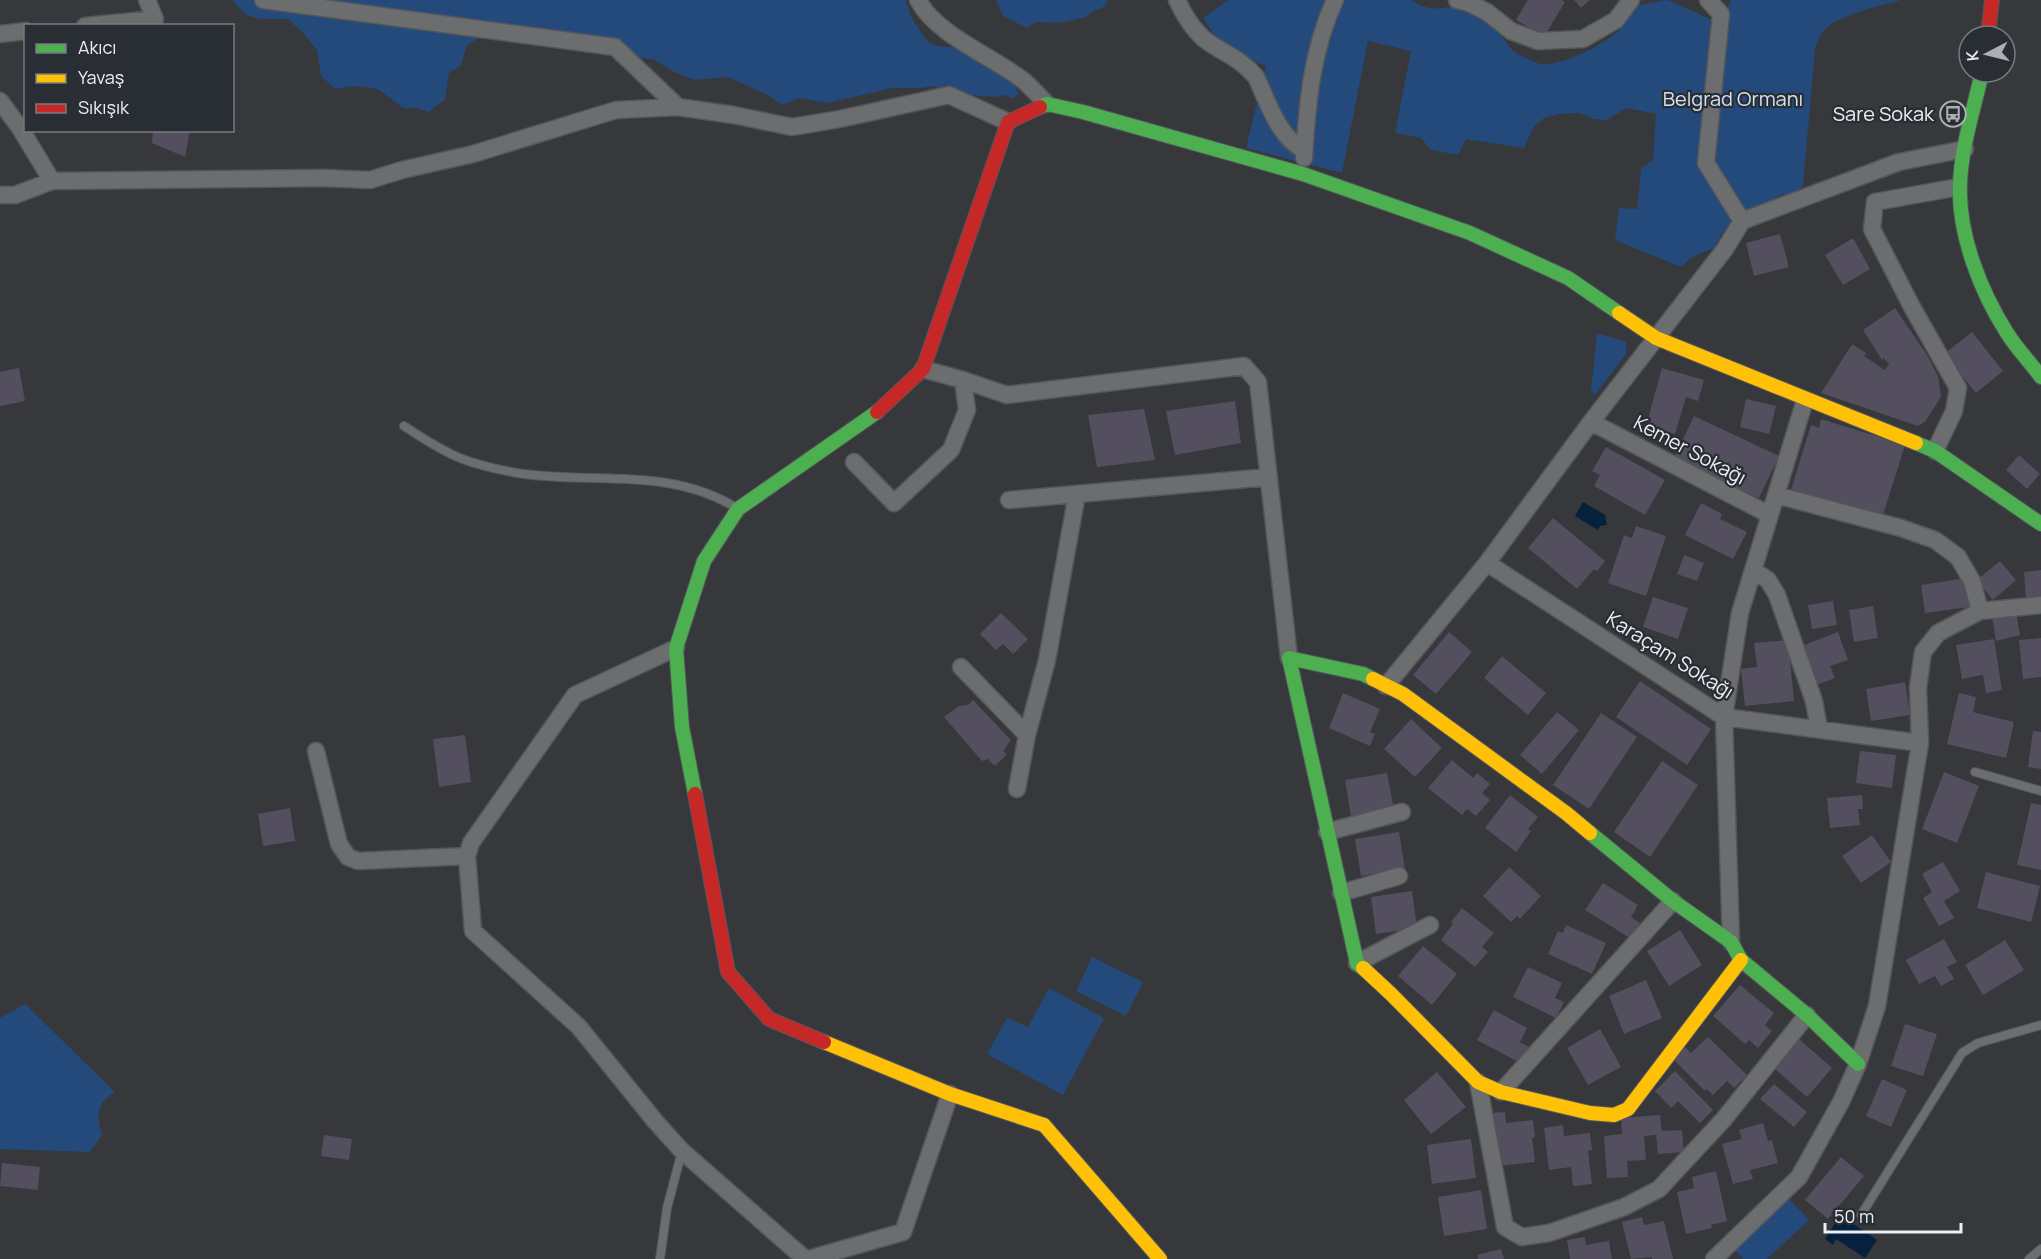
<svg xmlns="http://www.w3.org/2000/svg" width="2041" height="1259" font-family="Manrope,sans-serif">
<rect width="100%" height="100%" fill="#36383b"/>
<path fill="#244a7b" d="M232,0h674l5,17 16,24 9,5 25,2 44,26 3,6 8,6 2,8 -5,5 -6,-4 -11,2 -27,-2 -36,-9 -12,2h-28l-66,15 -27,-5 -18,7 -14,-10 -40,-18 -33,3 -23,-9 -17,-11 -171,-25 -17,10 -6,20 -12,8 -4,27 -17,12 -11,-4h-14l-25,-19 -25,-3 -18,3 -14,-13 -4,-26 -14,-17 -15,-14h-27l-15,-4z
M996,0h111l-1,5 -6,4 -6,1 -8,7 -27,6 -23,-1 -9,6 -24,-12z
M1228,0h184c23,18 41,0 57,10 9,5 19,12 26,19 8,7 13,18 21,24 6,4 15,7 21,10 19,7 71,-20 83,-34 5,-6 9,-18 16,-22 3,-2 28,-7 32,-7l42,19 15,1 1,-9 5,-11h170c-20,6 -66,15 -78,32 -4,4 -6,12 -8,17l-12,137 -9,8h-12l-47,27 -12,11 -9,16 -22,9 -11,10 -66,-27 4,-32 18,1 4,-40 12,-9 3,-46 -30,-6 -19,12 -13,-1 -15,-6 -20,1 -15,4 -10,8 -10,22 -58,-9 -8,16 -27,-5 -10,-12 -26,-5 16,-82 -43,-10 -26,132 -96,-25 20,-82 -41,-15 -22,-33z
M1597,333l29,9v12l-31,41 -4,-3z
M1092,957l51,25 -17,34 -50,-25z
M1049,988l55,30 -41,77 -76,-41 20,-36 21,9z
M25,1004l90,88c-19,12 -19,22 -13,43l-12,17 -90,-3v-131z
M1789,1199l20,21 -42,39h-24l-9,-10z"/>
<path fill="#05213d" d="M1583,502l22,13 2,10 -7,1 -2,4 -23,-14z
M1840,1215l37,25 -12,18 -29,-19 -3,6 -8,-6z"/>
<path fill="#534f5e" d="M1528,0h34l3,2 -21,35 -28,-17z
M1574,0h16l-9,8z
M153,130h37l-5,27 -33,-14z
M1780,234l9,33 -35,9 -8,-33z
M1853,238l17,31 -27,16 -18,-30z
M1895,308l32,47 11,21 3,21 -16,25 -7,4 -97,-33 31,-49 14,9 -2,3 21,14 4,-6 -5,-6 -2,2 -19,-30z
M1972,332l31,39 -27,22 -32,-39z
M19,368l6,33 -25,5v-34z
M1662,368l42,12 -6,21 -12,-4 -11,37 -29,-8z
M1746,399l30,7 -7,28 -29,-7z
M1235,401l6,42 -66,12 -9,-44z
M1144,409l11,51 -58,7 -9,-52z
M1694,416l85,40 -20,42 -85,-40z
M1821,419l84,26 -23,73 -91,-28 20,-65 8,3z
M1606,447l59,33 -20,35 -51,-29 6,-11 -8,-4z
M2019,455l21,19 -13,15 -21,-19z
M1701,503l21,11 -2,5 27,13 -14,27 -48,-24z
M1553,518l52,43 -8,10 -3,-2 -17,20 -49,-41z
M1636,526l30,10 -20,60 -38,-13 16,-48 8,3z
M1684,555l20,8 -7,18 -20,-7z
M2000,561l16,19 -23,20 -16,-20z
M2041,570v31l-15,1 -2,-30z
M1966,578l3,29 -44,6 -4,-28z
M1653,597l35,11 -10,31 -35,-12z
M1833,601l4,24 -25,4 -4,-24z
M1873,606l5,32 -24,4 -5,-32z
M2016,612l4,23 -24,6 -4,-24z
M1001,613l27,26 -15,15 -10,-10 -7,6 -16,-16z
M1449,632l23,20 -36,42 -23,-19z
M1838,632l10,28 -18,6 5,12 -19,7 -14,-39z
M2041,638v39l-18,2 -4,-39z
M1994,639l8,51 -16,3 -3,-18 -21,4 -6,-34z
M1788,640l6,61 -49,5 -4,-37 16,-2 -3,-24z
M1502,656l44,37 -18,22 -44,-37z
M1640,681l71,48 -24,36 -71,-48z
M1905,682l5,33 -39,6 -5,-32z
M1343,693l37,16 -10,23 5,2 -5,12 -41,-18z
M1959,693l17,4 -3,15 41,10 -8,36 -59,-14z
M973,700l38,40 -8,11 4,3 -12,12 -7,-7 -6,2 -38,-44 15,-11 9,-1z
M1557,712l22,18 -37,44 -22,-19z
M1601,713l36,24 -48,72 -36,-24z
M1411,719l31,29 -27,29 -31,-28z
M2033,731l8,1v37l-13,-2z
M465,735l6,47 -32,5 -6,-48z
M1860,751l36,4 -4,33 -36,-5z
M1452,760l21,18 4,-5 13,11 -8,9 8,7 -14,16 -9,-7 -5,6 -34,-27z
M1662,761l36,24 -48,72 -36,-25z
M1944,772l35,14 -22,57 -35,-14z
M1387,773l7,37 -43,7 -6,-37z
M1510,795l28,22 -10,12 3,2 -15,21 -31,-24z
M1862,795l1,14h-5l2,16 -30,3 -3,-30z
M2031,803l10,2v65l-24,-5z
M290,808l5,33 -32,5 -5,-32z
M1399,832l6,37 -44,7 -6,-37z
M1872,835l19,27 -30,21 -19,-27z
M1943,862l17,29 -16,10 10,17 -15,8 -16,-28 9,-6 -10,-18z
M1509,867l32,29 -21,23 -3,-3 -6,6 -28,-26z
M1986,872l54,14 -9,36 -54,-14z
M1603,883l35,22 -7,12 9,6 -10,15 -45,-28z
M1412,891l5,37 -41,6 -5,-37z
M1462,908l32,25 -12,14 6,5 -13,15 -34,-27 12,-16 -2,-2z
M1566,925l40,18 -14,31 -44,-20 10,-23 5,2z
M1680,930l22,35 -33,21 -22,-35z
M1944,939l13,23 -10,5 7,12 -13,7 -6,-10 -16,8 -13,-24z
M2005,940l19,30 -41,25 -18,-30z
M1423,946l34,28 -25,31 -34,-29z
M1528,967l34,16 -7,15 9,4 -8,16 -43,-21z
M1646,980l16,38 -38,16 -15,-38z
M1740,985l34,28 -9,12 7,6 -14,17 -9,-8 -4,4 -32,-28z
M1494,1010l33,18 -7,14 9,5 -9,16 -43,-23z
M1905,1024l32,10 -14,42 -32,-10z
M1600,1029l21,38 -33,18 -21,-37z
M1708,1037l39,38 -13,13 -7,-7 -14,14 -6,-6 -2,2 -32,-32 12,-12 6,6z
M1799,1039l33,29 -25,29 -33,-29z
M1675,1071l38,39 -13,13 -22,-22 -7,7 -16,-17z
M1437,1072l29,35 -35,27 -27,-34z
M1882,1079l25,11 -16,37 -25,-11z
M1774,1084l33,28 -13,15 -34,-28z
M1505,1112l1,11 27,-3 2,17 -3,1 3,24 -36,4 -9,-53z
M1660,1115l2,16 20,-1 2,22 -26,2 -2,-19 -12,1 2,24 -19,1 1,16 -21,1 -3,-42 18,-2 -1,-16z
M1763,1123l5,18 4,-1 6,23 -28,7 3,9 -20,5 -11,-40 20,-5 -3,-9z
M1563,1125l1,11 26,-3 2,17 -4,1 4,33 -19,2 -2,-19 -22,3 -5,-42z
M324,1135l28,4 -3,21 -28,-4z
M1471,1139l5,39 -44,6 -5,-39z
M1841,1157l23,19 -36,43 -23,-19z
M2,1163l38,4 -2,23 -38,-4z
M1716,1171l11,50 -16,4 1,3 -26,6 -9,-42 17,-4 -2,-11z
M1481,1190l6,39 -43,7 -6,-39z
M1642,1217l2,8 20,-4 9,38h-21v-2l-21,2 -9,-37z
M1585,1237l1,8 23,-4 3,18h-42l-3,-19z
M1501,1249l3,10h-26l-1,-4z"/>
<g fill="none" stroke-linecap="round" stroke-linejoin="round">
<g stroke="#545659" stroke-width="10">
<path id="lane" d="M404,426c15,10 31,20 47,28 20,10 44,15 66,19 74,12 150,-7 218,34
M1975,772l66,19
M1861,1215l101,-162 16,-10 63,-18
M660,1259l7,-51 15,-57
M2029,1259l12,-10"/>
</g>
<g stroke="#545659" stroke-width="19">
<path id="street" d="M263,0l352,47 63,60
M918,0c18,35 76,57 106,81 8,7 15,15 23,23
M1177,0c8,17 18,34 34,44 17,11 32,17 45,33 12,25 22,60 48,73
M1457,0l12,3 18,9 24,19 27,10 45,-2 33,-19 15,-20
M1708,0l13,14 -15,149 36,58 157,-59 66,-13
M85,26l70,-7 -8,-19
M0,34l26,-3
M0,101l20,27 32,53
M1304,158c3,-53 8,-109 31,-158
M0,195h15l37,-14 272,-3 46,2 32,-10 71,-16 143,-44 62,-3 56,8 58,12 48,-8 109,-24 59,27
M923,369l40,11 44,15 237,-29 14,16 31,276
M1591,422l179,93
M1935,451l19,-40 4,-23 -46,-81 -40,-78 3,-27 84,-15
M854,462l40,41 57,-53 16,-40 -4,-30
M1776,495l125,33 34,12 23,17 14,24 8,30
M1009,500l260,-23
M1487,563l237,154 196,26
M1753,570l15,10 9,15 37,106 5,28
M676,648l-101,47 -104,148 -4,13 6,75 106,96 76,94 27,30 123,108
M961,667l66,68
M1386,686l101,-123 104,-141 134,-173 17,-28
M316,751l23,93 9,13 10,4 109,-5
M1017,789l10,-54 20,-75 30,-166
M1327,832l75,-20
M1341,893l58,-17
M1731,942l-7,-225 16,-104 65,-213
M1357,963l73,-38
M1478,1082l27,145 17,10 27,-4 75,-26 35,-18 65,-70 83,-104
M1501,1092l172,-191
M809,1259l94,-27 47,-138
M1714,1259l85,-82 42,-75 17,-38 19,-58 43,-263 -2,-55 5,-36 15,-19 42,-22 61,-6"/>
</g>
<g stroke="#545659" stroke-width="16">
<path id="fast" d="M1982,72c-8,37 -21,75 -22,113 -2,50 21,107 47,148 10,16 23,29 34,44
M1040,107l7,-3 36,8 220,62 167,59 98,45 51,35
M1916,443l19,8 106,73
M695,794l-13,-67 -6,-79 28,-87 34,-52 139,-97
M1590,833l83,68 58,41 10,18 66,55 51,49
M1363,968l-6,-5 -68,-305 74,16 10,5"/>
</g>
<g stroke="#545659" stroke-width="16">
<path id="slow" d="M1619,313l37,25 260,105
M1373,679l30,15 163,119 24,20
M1363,968l28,26 87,88 23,10 89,21 24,2 14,-6 113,-149
M824,1042l126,52 94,31 116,134"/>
</g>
<g stroke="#545659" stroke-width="16">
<path id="jam" d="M1988,36l4,-36
M877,412l46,-43 85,-247 32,-15
M695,794l33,178 41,47 55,23"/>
</g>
<use href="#lane" stroke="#6b6d6f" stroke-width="8"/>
<use href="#street" stroke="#6b6d6f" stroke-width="16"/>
<use href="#fast" stroke="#4caf50" stroke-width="14"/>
<use href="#slow" stroke="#ffc107" stroke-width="14"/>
<use href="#jam" stroke="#c62828" stroke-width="14"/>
</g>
<defs>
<g id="bus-ring" transform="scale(1.35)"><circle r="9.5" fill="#292e34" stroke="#acafb3" stroke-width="1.5"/><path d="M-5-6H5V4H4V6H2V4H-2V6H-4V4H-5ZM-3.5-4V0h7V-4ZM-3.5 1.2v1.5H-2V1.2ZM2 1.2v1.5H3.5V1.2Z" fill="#acafb3"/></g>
</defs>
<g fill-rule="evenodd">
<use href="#bus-ring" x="1953" y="114"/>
</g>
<g text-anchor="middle" stroke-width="4.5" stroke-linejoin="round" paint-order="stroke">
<g font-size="20" fill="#d3e1f3" stroke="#292e34">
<text x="1733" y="106">Belgrad Ormanı</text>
</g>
<g font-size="20" fill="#ebeff3" stroke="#292e34" text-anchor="end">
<text x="1934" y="121">Sare Sokak</text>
</g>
<g font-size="20" fill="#ebeff3" stroke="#292e34">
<text transform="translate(1690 450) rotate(28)" y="7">Kemer Sokağı</text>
<text transform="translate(1670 655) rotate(32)" y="7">Karaçam Sokağı</text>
</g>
</g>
<rect x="24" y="24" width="210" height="108" fill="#292e34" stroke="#777b80" stroke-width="1.5"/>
<rect x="36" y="44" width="30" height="9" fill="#4caf50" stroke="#777b80" stroke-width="1.5"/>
<text x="78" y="54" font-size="18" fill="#ebeff3">Akıcı</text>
<rect x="36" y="74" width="30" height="9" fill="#ffc107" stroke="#777b80" stroke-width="1.5"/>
<text x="78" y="84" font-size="18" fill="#ebeff3">Yavaş</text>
<rect x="36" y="104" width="30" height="9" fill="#c62828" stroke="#777b80" stroke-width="1.5"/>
<text x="78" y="114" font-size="18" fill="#ebeff3">Sıkışık</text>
<g transform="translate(1987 54) rotate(263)"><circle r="28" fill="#292e34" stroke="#777b80" stroke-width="1.5"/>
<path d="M0-4.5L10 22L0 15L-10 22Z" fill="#acafb3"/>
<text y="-9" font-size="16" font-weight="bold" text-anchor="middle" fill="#ebeff3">K</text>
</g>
<path d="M1825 1223v9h136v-9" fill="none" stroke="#ebeff3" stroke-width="3"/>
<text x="1834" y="1223" font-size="18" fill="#ebeff3" stroke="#292e34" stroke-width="4.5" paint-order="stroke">50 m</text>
</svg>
